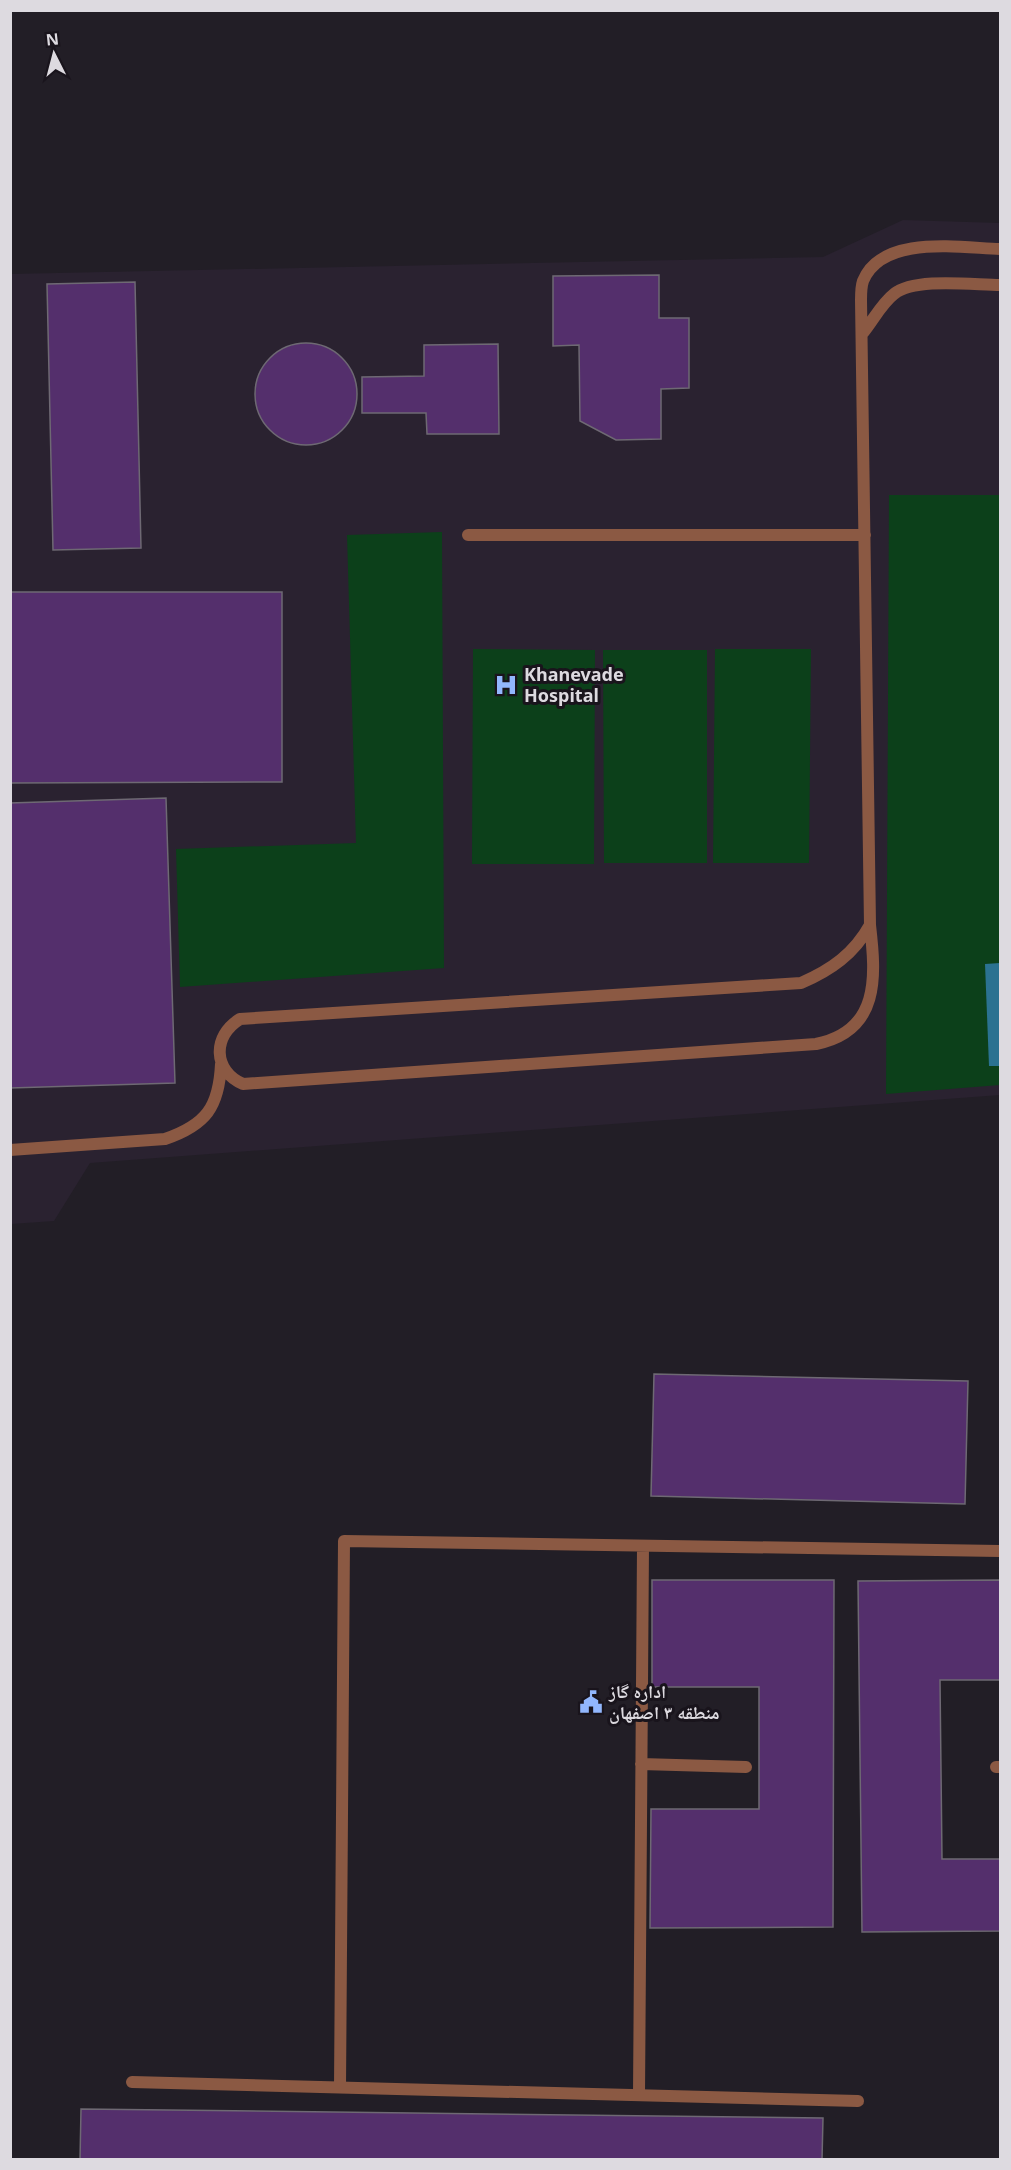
<svg xmlns="http://www.w3.org/2000/svg" width="1011" height="2170" font-family="'Noto Sans','Noto Naskh Arabic',sans-serif">
<rect width="100%" height="100%" fill="#221e26"/>
<path fill="#2a2230" d="M903,220l97,3v872l-910,68 -36,58 -43,3v-950l812,-17z"/>
<path fill="#0c401a" d="M889,495h111v590l-114,9z
M442,532l2,436 -264,19 -4,-138 180,-6 -9,-308z
M473,649l122,1 -1,214h-122z
M715,649h96l-2,214h-96z
M603,650h104v213h-103z"/>
<path fill="#2b7291" d="M1000,963v103h-11l-4,-102z"/>
<path fill="#542f6c" stroke="#6e6973" stroke-width="1.5" d="M659,275v43h30v70l-28,1v50l-45,1 -36,-19 -1,-76 -26,1v-70z
M135,282l6,266 -88,2 -6,-266z
M255 394a51 51 0 1 1 102 0a51 51 0 1 1-102 0Z
M498,344l1,90h-72l-1,-21h-64v-36l62,-1v-31z
M10,592h272v190l-272,1z
M166,798l9,285 -165,5v-285z
M654,1374l314,7 -3,123 -314,-8z
M652,1580h182l-1,347 -183,1 1,-119h108v-122h-107z
M1000,1580v100h-60l2,179h58v72l-138,1 -4,-351z
M81,2109l742,9 -1,42h-742z"/>
<g fill="none" stroke-linecap="round" stroke-linejoin="round">
<path stroke="#8b5943" stroke-width="12" d="M862,334c11,-13 19,-30 32,-40 21,-17 80,-9 106,-9
M468,535h397
M870,925c-16,29 -39,45 -69,58l-561,36c-28,17 -27,52 3,65l573,-40c64,-13 60,-67 54,-119l-9,-625c0,-6 0,-13 2,-19 19,-47 98,-33 137,-32
M10,1150l155,-11c41,-14 54,-32 56,-75
M641,1764l105,3
M996,1767h4
M132,2082l726,19
M340,2087l4,-546 656,10
M639,2095l4,-548"/>
</g>
<defs>
<g id="hospital-bare" transform="scale(1.8)"><path d="M-5-5h3v3.5h4V-5h3V5h-3V1.5h-4V5h-3Z" fill="#92b7fd" stroke="#19141c" stroke-width="2.5" paint-order="stroke"/></g>
<g id="civic-bare" transform="scale(1.8)"><path d="M-.6-6.5H3V-4.5H.6V-3L4-1V1h2V6H-6V1h2V-1L-.6-3ZM-1.2 2.5V6h2.4V2.5Z" fill="#92b7fd" stroke="#19141c" stroke-width="2.5" paint-order="stroke"/></g>
</defs>
<g fill-rule="evenodd">
<use href="#hospital-bare" x="506" y="685"/>
<use href="#civic-bare" x="591" y="1702"/>
</g>
<g text-anchor="middle" stroke-width="6" stroke-linejoin="round" paint-order="stroke">
<g font-size="18" font-weight="bold" fill="#dddae0" stroke="#19141c" text-anchor="start">
<text x="524" y="681">Khanevade<tspan x="524" dy="21">Hospital</tspan></text>
<text x="609" y="1698">اداره گاز<tspan x="609" dy="21">منطقه ۳ اصفهان</tspan></text>
</g>
</g>
<rect width="1011" height="2170" fill="none" stroke="#dddae0" stroke-width="24"/>
<g transform="translate(54 54) rotate(354)" stroke="#19141c" stroke-width="4.5" paint-order="stroke">
<path d="M0-4.5L10 22L0 15L-10 22Z" fill="#dddae0"/>
<text y="-9" font-size="16" font-weight="bold" text-anchor="middle" fill="#dddae0">N</text>
</g>
</svg>
